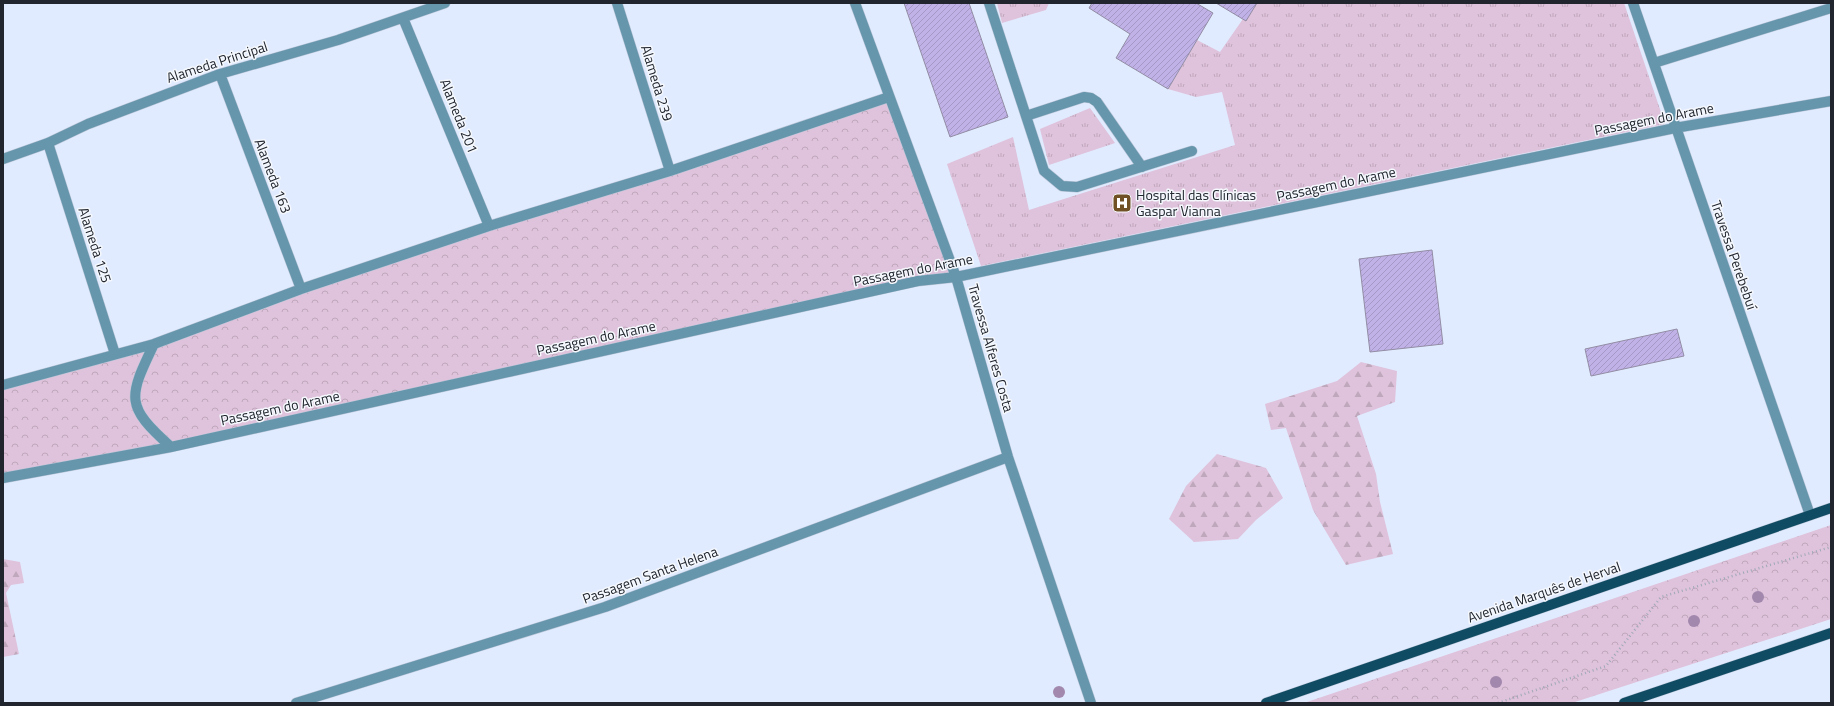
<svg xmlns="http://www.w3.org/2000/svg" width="1834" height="706" font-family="'Titillium Web',sans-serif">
<defs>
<pattern id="grass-tufts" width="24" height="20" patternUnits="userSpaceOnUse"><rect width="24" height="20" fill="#dfc2db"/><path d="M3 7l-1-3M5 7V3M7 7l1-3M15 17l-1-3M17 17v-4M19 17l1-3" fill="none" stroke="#bfa7bc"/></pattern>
<pattern id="forest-firs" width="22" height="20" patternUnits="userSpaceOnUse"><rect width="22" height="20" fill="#dfc2db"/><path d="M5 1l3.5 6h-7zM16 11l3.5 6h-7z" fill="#bfa7bc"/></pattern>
<pattern id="park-crowns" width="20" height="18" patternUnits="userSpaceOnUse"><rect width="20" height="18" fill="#dfc2db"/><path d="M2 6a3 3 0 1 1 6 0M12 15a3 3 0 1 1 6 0" fill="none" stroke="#bfa7bc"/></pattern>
<pattern id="building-hatch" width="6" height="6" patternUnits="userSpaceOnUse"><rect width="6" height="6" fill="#c0b1e7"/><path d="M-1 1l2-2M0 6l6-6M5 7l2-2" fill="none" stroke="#a598c6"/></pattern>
</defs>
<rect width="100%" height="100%" fill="#e0ebff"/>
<path fill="url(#grass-tufts)" d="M997,3h52l-3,7 -44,13z
M1254,3h370l41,121 -684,142 -34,-102 66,-27 16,73 206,-65 -13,-53 -26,5 -28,-8 29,-49 23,12z
M1090,108l25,35 -66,22 -9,-36z"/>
<path fill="url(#forest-firs)" d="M1361,362l36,9 -2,31 -38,14 19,58 4,28 13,52 -47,11 -33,-55 -27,-82 -15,2 -6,-26 72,-23z
M1217,454l49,14 17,30 -27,22 -18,19 -44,3 -25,-23 17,-33z
M3,559l17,3 4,21 -13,2 -5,8 13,61 -16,3z"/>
<path fill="url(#park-crowns)" d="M889,97l67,180 -953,201v-93l151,-41 147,-55z
M1831,525v94l-259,84h-268z"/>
<path fill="url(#building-hatch)" stroke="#938da5" d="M904,3h65l39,114 -58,20z
M1092,3h104l17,10 -45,76 -52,-31 14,-24 -41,-26z
M1216,3h41l-11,18z
M1432,250l11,94 -73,8 -11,-93z
M1677,329l7,27 -93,20 -6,-27z"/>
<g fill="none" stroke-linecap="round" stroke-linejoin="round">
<g stroke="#bdc7d9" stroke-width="11">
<path id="minor" d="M617,3l53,168
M855,3l101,274 52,180 83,246
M989,3l55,168 18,15 15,1 115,-36
M1633,3l177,512
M403,18l86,208
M1654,63l177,-55
M220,74l81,215
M1026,116l58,-19 7,1 6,4 45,65
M48,143l67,211
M3,159l45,-16 40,-19 132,-50 118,-34 107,-37
M154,344c-26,54 -29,62 17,103
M3,385l151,-41 147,-55 188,-63 181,-55 219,-74
M3,478l168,-31 747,-166 38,-4 719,-149 156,-27
M296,703l309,-96 403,-150"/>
</g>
<g stroke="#bdc7d9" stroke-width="11">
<path id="major" d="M1266,703l565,-195
M1624,703l207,-70"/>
</g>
<path stroke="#a0a9b9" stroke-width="2.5" stroke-dasharray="1 3" stroke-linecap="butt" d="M1498,703l108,-37 55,-69 170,-50"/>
<use href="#minor" stroke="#6696ac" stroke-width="10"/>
<use href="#major" stroke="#0f4b62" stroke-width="10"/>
</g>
<g fill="#a288ad">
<circle cx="1758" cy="597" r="6"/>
<circle cx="1694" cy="621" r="6"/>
<circle cx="1496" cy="682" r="6"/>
<circle cx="1059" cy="692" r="6"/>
</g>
<defs>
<g id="hospital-square" transform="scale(1)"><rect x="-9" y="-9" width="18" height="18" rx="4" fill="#705126" stroke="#f5f8fd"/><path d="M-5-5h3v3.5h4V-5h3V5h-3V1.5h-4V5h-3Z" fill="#fff"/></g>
</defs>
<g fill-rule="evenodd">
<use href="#hospital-square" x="1122" y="203"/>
</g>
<g text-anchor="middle" stroke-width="3" stroke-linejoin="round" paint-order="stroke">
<g font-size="14" fill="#20252e" stroke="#f5f8fd">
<text transform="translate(217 62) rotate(-18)" y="5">Alameda Principal</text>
<text transform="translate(657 83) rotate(73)" y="5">Alameda 239</text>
<text transform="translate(459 116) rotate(68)" y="5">Alameda 201</text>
<text transform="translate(1654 119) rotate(-11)" y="5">Passagem do Arame</text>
<text transform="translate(273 176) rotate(69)" y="5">Alameda 163</text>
<text transform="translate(1336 184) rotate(-12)" y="5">Passagem do Arame</text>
<text transform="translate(95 245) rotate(72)" y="5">Alameda 125</text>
<text transform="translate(1734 255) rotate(71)" y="5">Travessa Perebebuí</text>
<text transform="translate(913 270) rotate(-11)" y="5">Passagem do Arame</text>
<text transform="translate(596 338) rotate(-12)" y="5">Passagem do Arame</text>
<text transform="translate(991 348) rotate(74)" y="5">Travessa Alferes Costa</text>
<text transform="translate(280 408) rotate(-12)" y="5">Passagem do Arame</text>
<text transform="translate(650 575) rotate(-20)" y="5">Passagem Santa Helena</text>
<text transform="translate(1544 592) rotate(-19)" y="5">Avenida Marquês de Herval</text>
</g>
<g font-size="14" fill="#20252e" stroke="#f5f8fd" text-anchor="start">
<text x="1136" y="200">Hospital das Clínicas<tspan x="1136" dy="16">Gaspar Vianna</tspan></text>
</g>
</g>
<rect width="1834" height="706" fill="none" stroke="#20252e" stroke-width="8"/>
</svg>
